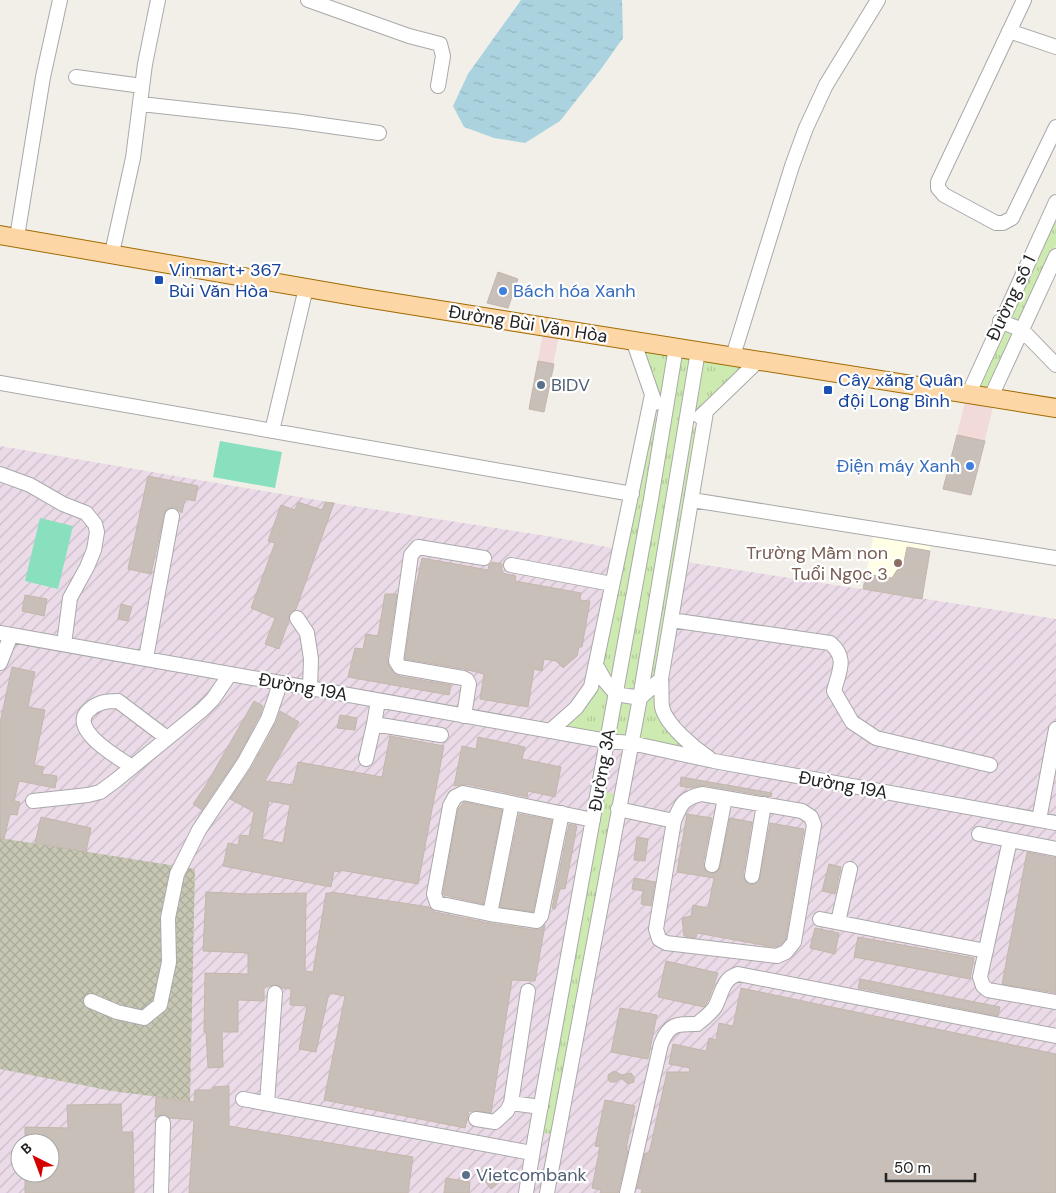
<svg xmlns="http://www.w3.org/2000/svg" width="1056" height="1193" font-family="'DM Sans',sans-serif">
<defs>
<pattern id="industrial-furrows" width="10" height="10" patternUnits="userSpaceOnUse" patternTransform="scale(1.25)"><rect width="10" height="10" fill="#ebdbe8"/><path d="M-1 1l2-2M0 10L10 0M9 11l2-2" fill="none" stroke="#c9bcc7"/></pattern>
<pattern id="construction-cross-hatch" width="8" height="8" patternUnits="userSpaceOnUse" patternTransform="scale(1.25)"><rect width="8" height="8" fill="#c7c7b4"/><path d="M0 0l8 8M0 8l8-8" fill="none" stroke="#abab9a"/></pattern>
<pattern id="grass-tufts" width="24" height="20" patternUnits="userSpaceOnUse" patternTransform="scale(1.25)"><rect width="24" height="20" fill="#cdebb0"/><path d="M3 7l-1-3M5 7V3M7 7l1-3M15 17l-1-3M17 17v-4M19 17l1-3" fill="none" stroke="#b0c997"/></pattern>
<pattern id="water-ripples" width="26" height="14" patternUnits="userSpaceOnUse" patternTransform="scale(1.25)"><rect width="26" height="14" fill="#aad3df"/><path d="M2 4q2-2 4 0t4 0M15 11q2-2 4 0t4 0" fill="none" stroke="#92b5bf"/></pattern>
</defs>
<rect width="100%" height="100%" fill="#f2efe9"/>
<path fill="#f2dad9" d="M543,333l16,2 -15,77 -15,-3z
M965,402l28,5 -22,88 -28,-6z"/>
<path fill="url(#industrial-furrows)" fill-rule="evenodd" d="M0,446l334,57 213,33 152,28 357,55v574h-1056zM20,1143h30v30h-30z"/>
<path fill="#ffffe5" d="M874,533l57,10 -9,56 -59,-10z"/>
<path fill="url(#construction-cross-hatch)" d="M0,838l195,31 -5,232 -78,-10 -112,-22z"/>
<path fill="url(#grass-tufts)" d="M1056,212v34l-37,78 -13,-5z
M1002,327l14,5 -27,60 -15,-2z
M644,349l24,4 -8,53 -1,-13z
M682,355l8,1 -57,337 -9,-2z
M703,359l41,6 -50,52z
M655,416l2,7 -46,259 -9,-14z
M697,425l-43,255 -5,5 43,-255z
M599,679l11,13 -9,47 -39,-8c15,-14 33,-30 37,-52z
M655,690v20l11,19 22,23 -50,-7 9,-48z
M622,699l10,2 -8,43 -10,-2z
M605,792l9,2 -63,340 -8,-1z"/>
<path fill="#88e0be" d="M220,441l62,11 -7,36 -62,-11z
M40,518l33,8 -15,63 -33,-8z"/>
<path fill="url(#water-ripples)" d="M521,0h101l1,38 -22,31 -41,52 -35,22 -31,-5 -30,-11 -11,-21 15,-32z"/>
<path fill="#c7bfb8" stroke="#c4b6ab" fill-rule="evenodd" d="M498,272l20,7 -10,29 -21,-5z
M538,361l16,3 -10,48 -15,-3z
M957,435l28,6 -14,54 -28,-6z
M148,476l50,10 -3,15 -10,-2 -3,14 -9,-6 -8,4 -14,63 -23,-5z
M298,502l24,8 3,-8 9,1 -38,106 -7,6v5l-10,29 -14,-5 10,-26 -24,-10 24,-65 -7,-2 13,-36 14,5z
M907,547l23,4 -8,48 -59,-10 3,-15 26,4 5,-8 6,-3z
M422,558l66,12 1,-5 3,-3 10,2v9l14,3 -1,5 66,12 -1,7 10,1 -8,46h-3l-2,9 -14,12 -7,-7 -12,-2 -2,12 -8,-2 -6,38 -48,-8 4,-25 -20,-5 -59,-10 9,-64z
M385,594h12l-10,66 2,6 4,6 5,4 53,9 -2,10 -101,-18 7,-29 8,1 3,-15 12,2z
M25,595l22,4 -3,17 -22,-5z
M121,604l11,3 -4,14 -10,-2z
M12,667l23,5 -7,35 17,3 -11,55 10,2 -2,7 15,2 -2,12 -36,-7 -5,20 6,1 -3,13 -7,-1 -6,25h-4v-116z
M254,701l9,5 -3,9 -23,43 -35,52 -9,-6 13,-19z
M280,711l19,11 -34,59 28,4 5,-23 84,15 8,-41 54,10 -26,138 -78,-14 -1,2 -5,-1 -3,16 -108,-21 5,-23 10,2 2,-10 9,1 5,-24 -24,-13 22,-32 24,-44zM269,801l21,4 -7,38 -21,-4z
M340,715l17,3 -2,12 -18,-2z
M478,737l47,10 -3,12 39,8 -6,30 -27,-6 -1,6 -62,-13 -11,2 8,-40 14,3z
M681,777l91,16 -1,4 -68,-12 -12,3 -11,-2z
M464,802l38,8 -19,94 -39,-9 -1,-2 15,-84z
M519,814l33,6 -19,92 -33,-5z
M687,814l25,4 -9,46 3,7 5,3 7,-3 2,-4 10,-49 22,4 -9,53 3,7 5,3 7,-3 2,-4 10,-55 34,6 -18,109 -6,7 -4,2 -8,-1 -71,-13 -1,5 -12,-2 -2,-18 9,-2 2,-11 15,3 6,-30 -37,-6z
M41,817l50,11 -5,24 -51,-9z
M569,824l8,2 -12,63 -5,-1 -5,21 -3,-1z
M637,837l11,2 -3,22 -11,-1z
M1027,852l29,6v135l-54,-9z
M829,864l12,3 -6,27 -13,-3z
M634,878l21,4 -4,24 -10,-2 2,-13 -11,-2z
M206,892l43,2 57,-1 -1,78 8,1 13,-79h5v-1l98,15 6,5 54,11 47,7 5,-1 4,-4 -10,56 -23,-1 -21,133 -22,-2 -4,17 -141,-28 21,-104 -16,-3 -13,59 -17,-3 8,-43 -17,-1 1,-16 -9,-1 -7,-4 -11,4v13l-26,-1v32h-16l1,35 -15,1 -2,-36h-2l1,-59 43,1v-21l-45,-2z
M815,928l24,5 -4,21 -25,-6z
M858,937l116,21 -4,21 -116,-22z
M666,961l52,12 -9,26 -5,8 -46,-10z
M860,979l140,28 -2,9 -140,-28z
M741,988l315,66v139h-415l1,-4 -5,-1 8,-35 4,1 18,-82h22l1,-4 -21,-4 4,-20 33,7 3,-13 7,2 3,-17 14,3z
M620,1008l37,7 -9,44 -37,-7z
M614,1071l8,4 9,-2 3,4v5l-6,2 -7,-6 -5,4h-6l-2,-3v-4z
M229,1086v40l184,31 -5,36h-219l5,-73 -24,-2 -6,-4 -9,3 1,-20 38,5 1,-12h18v-3z
M605,1100l30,6 -9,43 2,1 -10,43h-18l1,-3 -9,-2 8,-41 -5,-1z
M121,1104l1,28h11l1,61h-109v-20h25v-30h-25v-16l43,1 -1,-23z
M489,1166l12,15 -10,8 -12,-16z
M446,1178l24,4 -1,11h-25z"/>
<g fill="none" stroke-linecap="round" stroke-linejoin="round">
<g stroke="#a9a9a9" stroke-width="16">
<path id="minor" d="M308,0l101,36 31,8 3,12 -5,30
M1024,0l-86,182v6l6,7 52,28h7l9,-5 44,-91
M1009,31l47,16
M76,77l66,9
M141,104l153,17 85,12
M17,237l26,-160 17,-77
M112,253l21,-95 12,-94 13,-64
M1000,321l22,9 34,35
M633,340l22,63
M733,356l59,-190 14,-38 20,-43 52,-85
M0,383l632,111
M968,395l88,-193
M990,399l66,-143
M706,412l-45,267c1,9 0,19 1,28 4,18 32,41 47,51
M700,417l58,-56
M272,431l34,-143
M0,474l30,11 33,19 23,9 9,11 2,8 -3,18 -7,17 -17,31 -6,46
M692,500l364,58
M511,565l101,19
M297,618l10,15 4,26 -1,30
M671,620l159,23c18,15 9,28 4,48l18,31 24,16 114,27
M0,633l607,108 24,2 83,18 342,62
M146,658l26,-142
M0,663l11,-28
M596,665l9,16 11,13 24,4 21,-19
M378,701l-4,23 67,11
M464,716l5,-32 -2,-4 -4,-2 -63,-11 -4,-6 15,-106 7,-8 66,11
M550,731l26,-23 15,-21 61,-292
M366,759l8,-35
M132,767c-13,-9 -65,-38 -43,-57 9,-8 17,-9 29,-9l49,37
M33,801l55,-6 12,-3 15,-11 87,-71 11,-11 17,-25
M618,809l56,12 -18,108 3,10 7,4 111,13 9,-4 8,-10 20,-117 -3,-8 -9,-6 -100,-17c-19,4 -21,10 -28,27
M562,813l-21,103 -4,5 -47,-7 -53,-11 -3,-9 16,-88 5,-9 8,-4 130,27
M1039,820l17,-91
M979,834l31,6
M1056,849l-46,-9 -30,137 3,9 5,4 68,12
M712,865l13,-67
M752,876l12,-72
M490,914l22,-111
M820,919l166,32
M838,922l12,-53
M91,1001l26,11 27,6 16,-13 9,-43 -1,-44 9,-44 22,-44 45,-67 24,-44 12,-35
M243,1099l289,54
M267,1103l8,-110
M511,1103l30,4
M476,1119l19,3 12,-11 4,-8 17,-112
M161,1193l2,-70
M526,1193l9,-55 116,-639 25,-152
M547,1193l93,-495 58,-347
M627,1193l34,-149c8,-21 16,-20 36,-20 6,-5 13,-10 18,-17 7,-13 7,-28 23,-33l318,62"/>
</g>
<g stroke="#a06b00" stroke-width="20">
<path id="major" d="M0,235l365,63 691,110"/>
</g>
<use href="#minor" stroke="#fff" stroke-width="14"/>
<use href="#major" stroke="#fcd6a4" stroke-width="18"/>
</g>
<g fill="#1a4fb4" stroke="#fff" stroke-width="2">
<rect x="154" y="275" width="10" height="10" rx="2.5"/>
<rect x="823" y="385" width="10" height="10" rx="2.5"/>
</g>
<g fill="#3f7fe0" stroke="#fff" stroke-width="2">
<circle cx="503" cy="291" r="5"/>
<circle cx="970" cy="466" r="5"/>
</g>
<g fill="#5c6f8a" stroke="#fff" stroke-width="2">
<circle cx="541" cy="385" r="5"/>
<circle cx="466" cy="1175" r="5"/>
</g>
<circle fill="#8d6e63" stroke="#fff" stroke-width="2" cx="898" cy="563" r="5"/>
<g text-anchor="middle" stroke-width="4.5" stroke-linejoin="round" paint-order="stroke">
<g font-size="18" fill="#164399" stroke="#fff" text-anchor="start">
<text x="169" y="276">Vinmart+ 367<tspan x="169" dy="21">Bùi Văn Hòa</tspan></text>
<text x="838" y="386">Cây xăng Quân<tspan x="838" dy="21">đội Long Bình</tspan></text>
</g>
<g font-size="18" fill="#366cbe" stroke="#fff" text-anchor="start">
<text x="513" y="297">Bách hóa Xanh</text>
<text x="960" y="472" text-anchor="end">Điện máy Xanh</text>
</g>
<g font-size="18" fill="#222" stroke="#fff">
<text transform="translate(1011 298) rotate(-65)" y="6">Đường số 1</text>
<text transform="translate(528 324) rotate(9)" y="6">Đường Bùi Văn Hòa</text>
<text transform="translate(303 687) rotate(10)" y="6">Đường 19A</text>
<text transform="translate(602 770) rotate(-80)" y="6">Đường 3A</text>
<text transform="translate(843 785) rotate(10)" y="6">Đường 19A</text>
</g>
<g font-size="18" fill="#4e5e75" stroke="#fff" text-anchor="start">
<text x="551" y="391">BIDV</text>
<text x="476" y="1181">Vietcombank</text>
</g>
<g font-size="18" fill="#785e54" stroke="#fff" text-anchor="end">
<text x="888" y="559">Trường Mầm non<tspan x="888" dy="21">Tuổi Ngọc 3</tspan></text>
</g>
</g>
<g transform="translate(35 1158) rotate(318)"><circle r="24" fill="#ffffff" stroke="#a7a7a7"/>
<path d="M0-4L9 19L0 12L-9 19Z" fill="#d40000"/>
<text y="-8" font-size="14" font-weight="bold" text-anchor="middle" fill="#222222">B</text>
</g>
<path d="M886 1173v8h89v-8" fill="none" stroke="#222222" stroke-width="2.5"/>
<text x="894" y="1173" font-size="15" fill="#222222" stroke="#ffffff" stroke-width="4" paint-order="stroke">50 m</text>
</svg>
